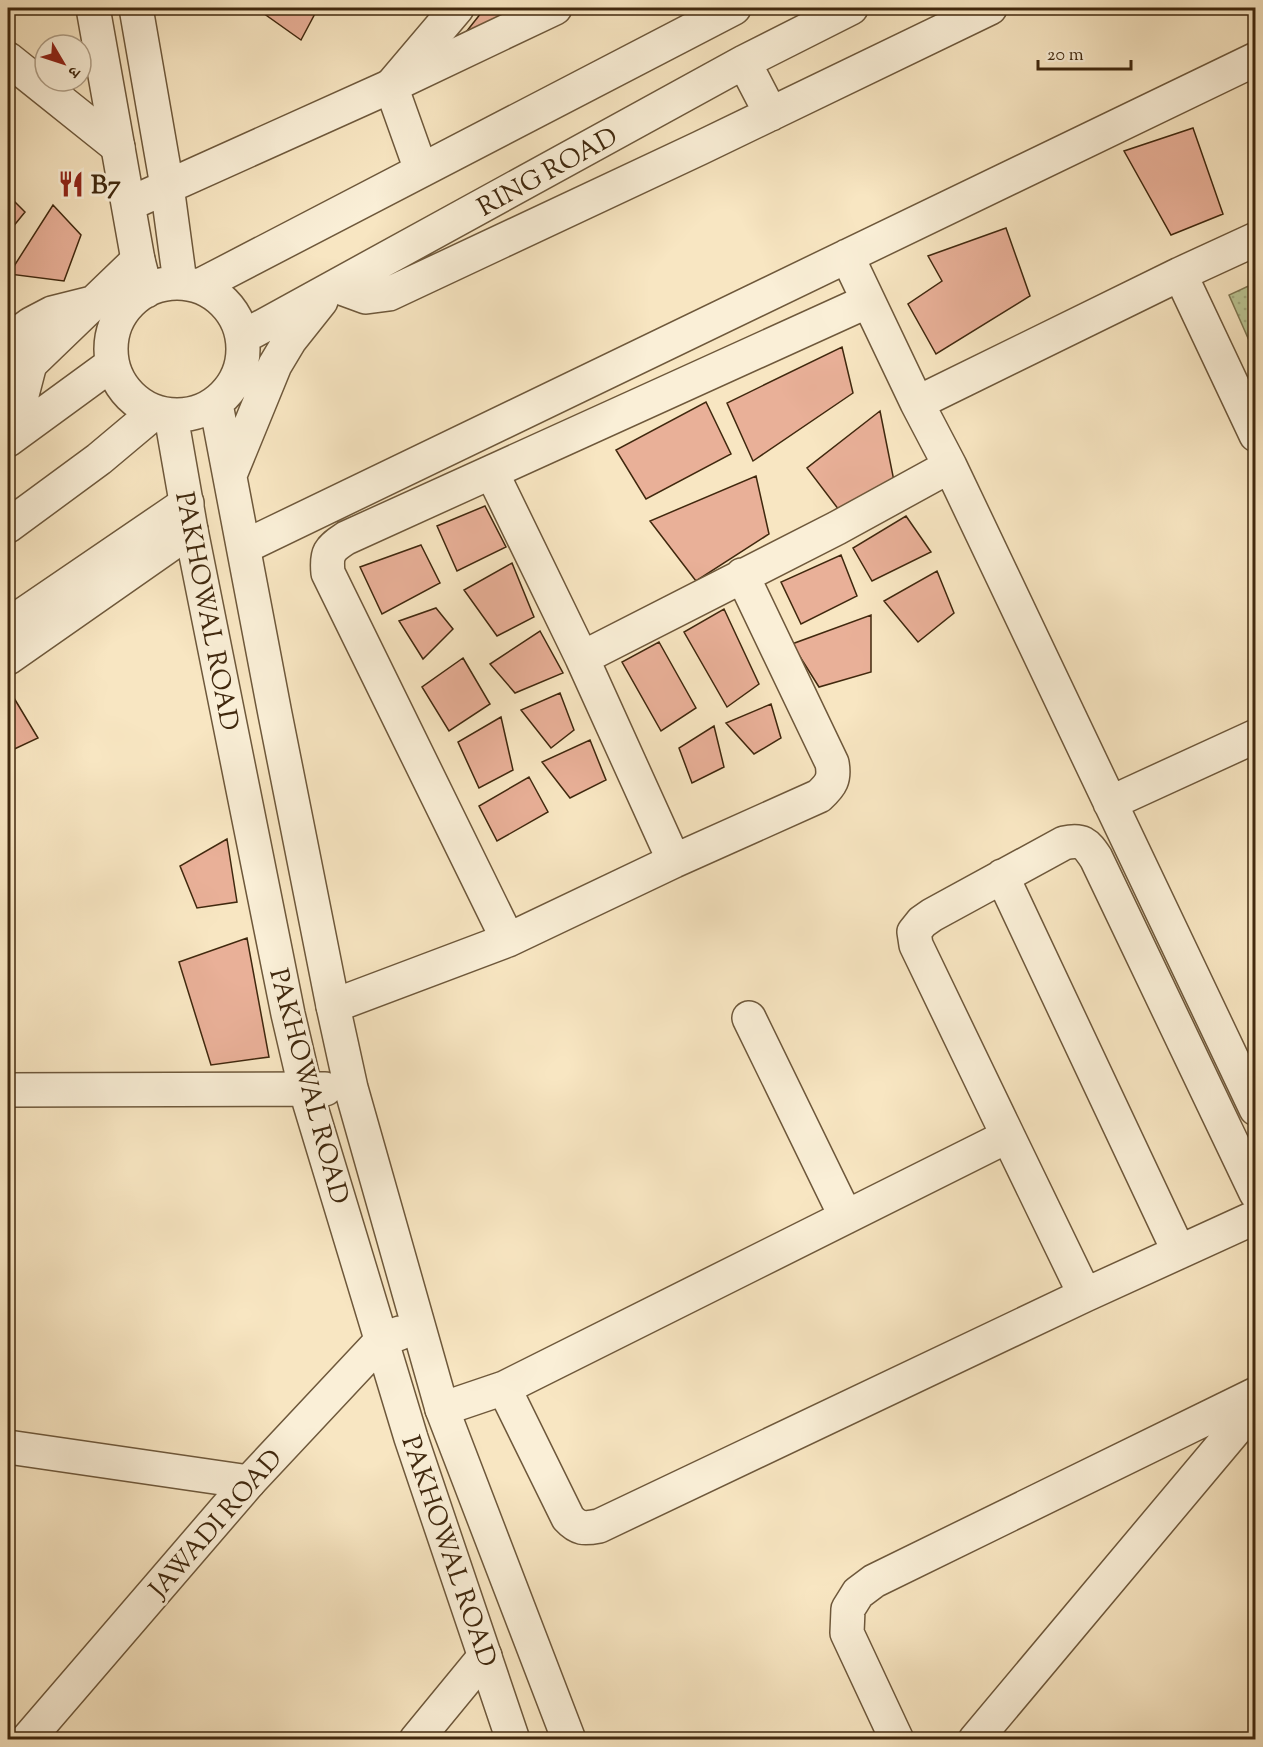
<svg xmlns="http://www.w3.org/2000/svg" width="1263" height="1747" font-family="'Sorts Mill Goudy','Noto Serif Devanagari',serif">
<defs>
<pattern id="green-dots" width="8" height="8" patternUnits="userSpaceOnUse" patternTransform="scale(1.5)"><rect width="8" height="8" fill="#bbc695"/><path d="M2 2h.1M6 6h.1" fill="none" stroke="#a2aa7f" stroke-width="1.8" stroke-linecap="round"/></pattern>
</defs>
<rect width="100%" height="100%" fill="#f8e6c2"/>
<filter id="stains"><feTurbulence type="fractalNoise" baseFrequency=".00333" numOctaves="4"/><feColorMatrix values="0 0 0 0 .2 0 0 0 0 .09 0 0 0 0 .02 0 0 0 .5 -.17"/></filter>
<radialGradient id="worn" r=".72"><stop offset=".6" stop-color="#630" stop-opacity="0"/><stop offset="1" stop-color="#630" stop-opacity=".3"/></radialGradient>
<path fill="url(#green-dots)" stroke="#7e7752" stroke-width="1.5" d="M1255,283v71l-26,-59z"/>
<path fill="#e9b098" stroke="#40280e" stroke-width="1.5" d="M256,8h62l-17,32z
M485,8h31l-57,33z
M1193,128l30,86 -52,21 -47,-84z
M8,195l17,17 -17,21z
M53,205l28,30 -17,46 -55,-7z
M1006,228l24,68 -94,58 -28,-50 34,-23 -14,-25z
M842,347l11,46 -100,68 -26,-58z
M706,402l25,52 -85,45 -30,-49z
M880,411l15,75 -56,24 -32,-42z
M756,476l13,58 -73,47 -46,-60z
M485,506l21,41 -49,24 -20,-45z
M906,516l25,36 -59,29 -19,-33z
M421,545l19,38 -58,31 -22,-47z
M841,555l16,41 -56,28 -20,-42z
M512,563l22,54 -37,19 -33,-46z
M937,571l17,42 -36,29 -34,-41z
M436,608l17,21 -30,30 -24,-38z
M724,609l35,75 -32,23 -43,-75z
M871,615v57l-52,15 -27,-43z
M540,631l23,42 -48,20 -25,-29z
M659,642l37,66 -35,23 -39,-69z
M463,658l27,46 -41,27 -27,-44z
M8,688l30,50 -30,14z
M560,693l14,37 -23,18 -30,-38z
M771,704l10,34 -27,16 -28,-31z
M501,717l12,53 -34,18 -21,-46z
M714,726l10,41 -32,16 -13,-35z
M590,740l16,40 -36,18 -28,-36z
M529,777l19,35 -51,29 -18,-35z
M227,839l10,63 -40,6 -17,-42z
M247,938l22,119 -58,8 -32,-103z"/>
<g fill="none" stroke-linecap="round" stroke-linejoin="round">
<g stroke="#6e583b" stroke-width="36">
<path id="minor" d="M8,59l110,88
M421,170l-30,-84 66,-78
M847,256l70,147 263,-129 76,-35
M1180,274l76,161
M8,341l23,-17 21,-11 40,-10
M8,383l22,-19 108,-104
M917,403l33,63 306,643
M492,473l90,185 92,203
M244,547l1012,-488
M8,625l179,-122
M8,658l183,-128
M582,658l255,-130 113,-62
M1110,803l146,-67
M1002,876l177,376
M508,940l-180,-367c-2,-20 1,-24 18,-35l522,-237
M333,1006l175,-66 166,-79 145,-65c12,-11 16,-17 13,-33l-90,-188
M749,1018l97,199
M1008,1136l-92,-191 -2,-13 8,-10 10,-7 132,-72c18,-4 22,0 32,15l160,335
M504,1388l64,130c10,11 16,11 31,8l486,-231 171,-78
M442,1409l62,-21 504,-252 77,159
M8,1447l241,35
M416,1740l69,-84
M897,1740l-50,-107 1,-24 10,-16 16,-12 382,-187
M975,1740l281,-335"/>
</g>
<g stroke="#6e583b" stroke-width="36">
<path id="tertiary" d="M93,8l45,252 8,31
M136,8l31,178 13,96
M744,62l27,52
M129,204l262,-118 164,-78
M111 349a66 66 0 1 1 132 0a66 66 0 1 1-132 0Z
M199,286l535,-278
M336,286l30,11 23,-3 311,-146 290,-140
M243,337l501,-275 107,-54
M216,404l59,310 58,292 18,82 91,321 127,331
M171,416l20,114 97,484 18,77 105,347 102,302
M11,437l19,-73
M8,440l104,-76
M230,475l45,-110 15,-25 31,-39
M8,526l91,-67 56,-47
M8,1090l317,-1
M27,1740l222,-258 133,-142 18,-7"/>
</g>
<use href="#minor" stroke="#faefd7" stroke-width="33"/>
<use href="#tertiary" stroke="#faefd7" stroke-width="33"/>
</g>
<defs>
<g id="restaurant-bare" transform="scale(2.07)"><path d="M-5-6h1v4h1v-4h1v4h1v-4h1v5L-1.5 .5V6h-2V.5L-5-1ZM5-6V6H3V1.5H1.5Q1.5-4 5-6Z" fill="#8f2418" stroke="#faefd7" stroke-width="2.5" paint-order="stroke"/></g>
</defs>
<g fill-rule="evenodd">
<use href="#restaurant-bare" x="71" y="184"/>
</g>
<g text-anchor="middle" stroke-width="6" stroke-linejoin="round" paint-order="stroke">
<g font-size="26" fill="#40280e" stroke="#faefd7">
<text transform="translate(547 171) rotate(-29)" y="9">RING ROAD</text>
<text transform="translate(208 611) rotate(79)" y="9">PAKHOWAL ROAD</text>
<text transform="translate(310 1086) rotate(75)" y="9">PAKHOWAL ROAD</text>
<text transform="translate(215 1523) rotate(-49)" y="9">JAWADI ROAD</text>
<text transform="translate(450 1551) rotate(71)" y="9">PAKHOWAL ROAD</text>
</g>
<g font-size="26" font-weight="bold" fill="#40280e" stroke="#faefd7" text-anchor="start">
<text x="91" y="193">B7</text>
</g>
</g>
<rect width="1263" height="1747" fill="none" stroke="#f8e6c2" stroke-width="30"/>
<rect x="9" y="9" width="1245" height="1729" fill="none" stroke="#40280e" stroke-width="3"/>
<rect x="15" y="15" width="1233" height="1717" fill="none" stroke="#40280e" stroke-width="1.5"/>
<g transform="translate(63 63) rotate(129)"><circle r="28" fill="#faefd7" stroke="#b09f87" stroke-width="1.5"/>
<path d="M0-4.5L10 22L0 15L-10 22Z" fill="#8f2418"/>
<text y="-9" font-size="16" font-weight="bold" text-anchor="middle" fill="#40280e">उ</text>
</g>
<path d="M1038 60v9h93v-9" fill="none" stroke="#40280e" stroke-width="3"/>
<text x="1047" y="60" font-size="18" fill="#40280e" stroke="#faefd7" stroke-width="4.5" paint-order="stroke">20 m</text>
<rect width="100%" height="100%" filter="url(#stains)"/>
<rect width="100%" height="100%" fill="url(#worn)"/>
</svg>
